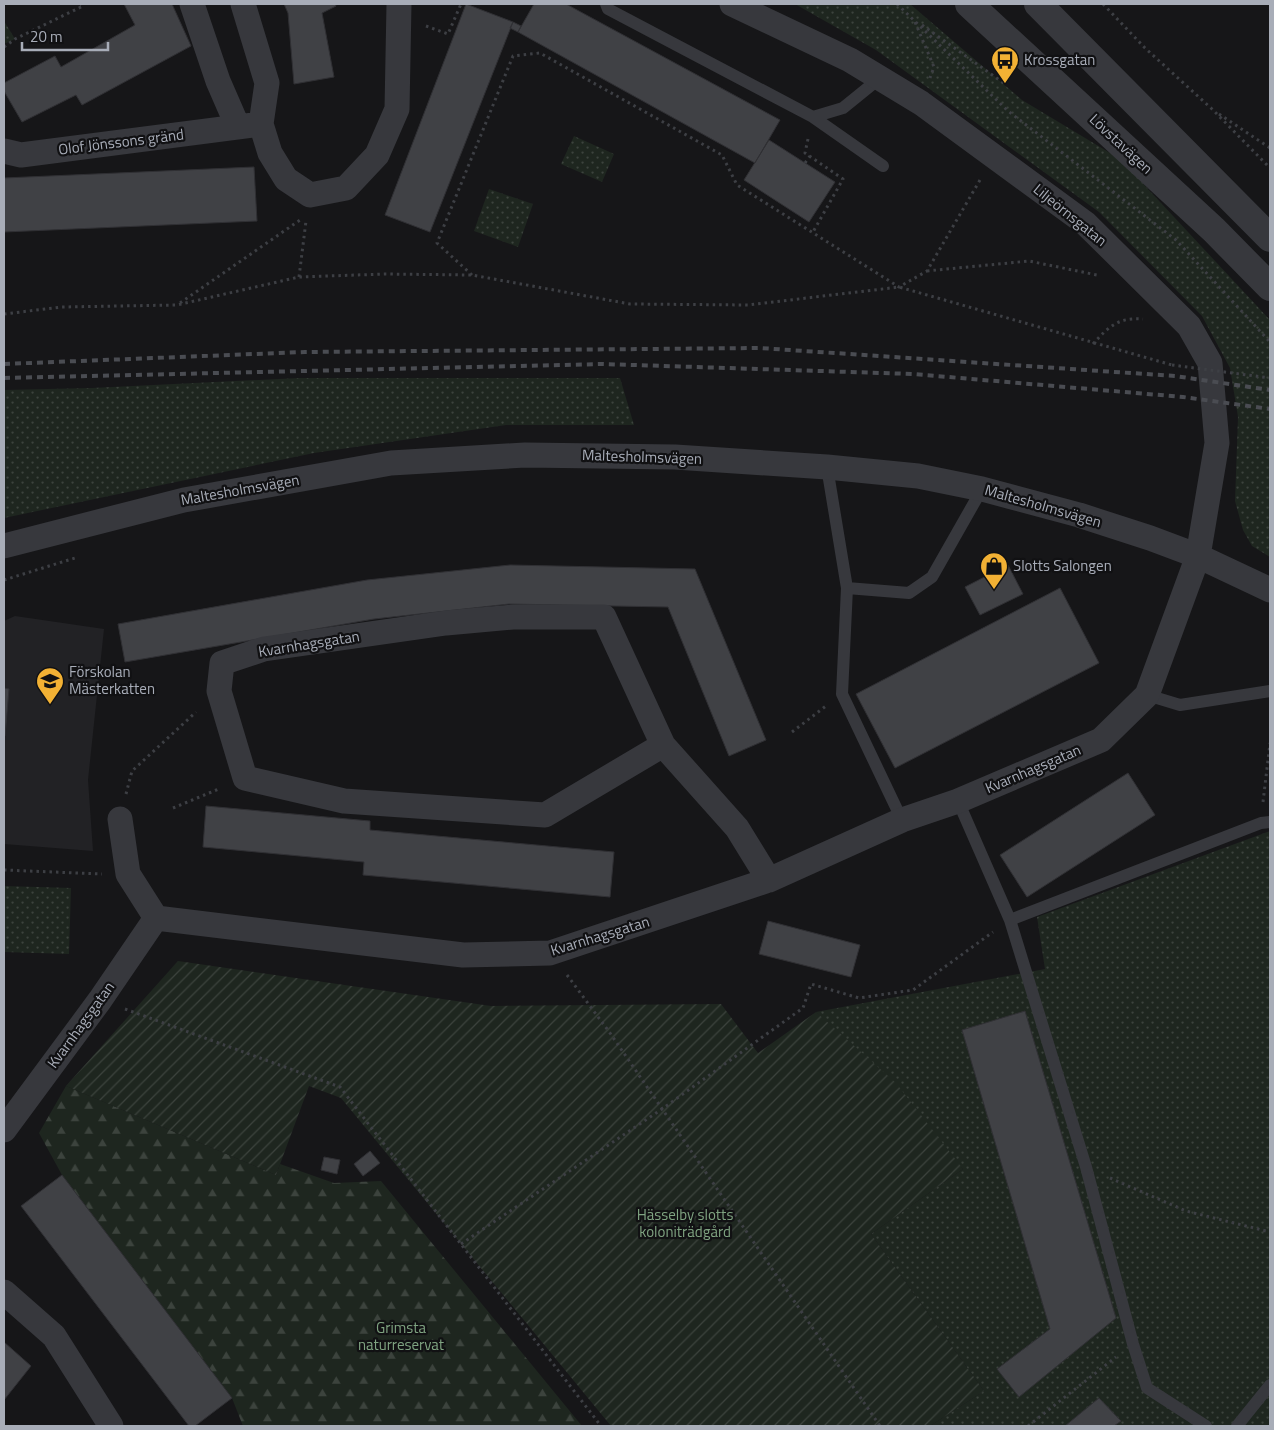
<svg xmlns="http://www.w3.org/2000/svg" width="1274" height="1430" font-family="'Titillium Web',sans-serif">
<defs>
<pattern id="grass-dots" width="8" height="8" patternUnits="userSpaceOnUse" patternTransform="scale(1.25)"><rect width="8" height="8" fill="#1e261f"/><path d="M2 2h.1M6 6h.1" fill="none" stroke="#3c433d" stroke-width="1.8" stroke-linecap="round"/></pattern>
<pattern id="forest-firs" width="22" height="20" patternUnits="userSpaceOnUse" patternTransform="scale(1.25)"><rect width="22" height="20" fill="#1e261f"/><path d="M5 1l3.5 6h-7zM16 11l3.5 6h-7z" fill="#3c433d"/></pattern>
<pattern id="garden-furrows" width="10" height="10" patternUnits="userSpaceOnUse" patternTransform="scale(1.25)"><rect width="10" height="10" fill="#1e261f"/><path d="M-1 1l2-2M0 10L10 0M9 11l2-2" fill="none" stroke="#3c433d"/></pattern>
</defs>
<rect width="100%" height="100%" fill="#161618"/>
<path fill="#222225" d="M15,616l89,13 -16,151 5,71 -89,-7v-223z"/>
<path fill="url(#grass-dots)" d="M795,4h115l112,96 98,59 150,161v237l-18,-11 -9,-16 -8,-29 3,-84 -8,-49 -28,-52 -103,-104 -223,-162z
M4,21l11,18 -11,5z
M574,136l40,18 -12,28 -41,-18z
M489,189l44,15 -15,43 -44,-16z
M300,378h320l14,47h-128l-192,28 -310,65v-128l88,-2z
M1270,831v595h-340l54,-35 -113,-157 92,-65 -147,-157 229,-43 -8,-52z
M4,886l67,2 -2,66 -65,-2z"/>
<path fill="url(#forest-firs)" d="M66,1086l210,89 4,-11 54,19 47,-2 201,245h-339l-11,-28 -170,-223 -23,-42z"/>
<path fill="url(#garden-furrows)" d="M178,961l313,45 230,-2 37,49 58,-41 80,71 67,86 -92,65 113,157 -54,35h-319l-270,-328 -32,-12 -33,89 -210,-89z"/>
<path fill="#404145" stroke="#303034" d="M124,4h48l19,42 -109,59 -6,-10 -54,27 -18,-31v-8l51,-27 6,11 74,-42z
M284,4h51l1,2 -14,7 12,64 -40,7 -6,-71z
M466,4l47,18 -83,210 -45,-17z
M534,4h32l214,116 -25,43 -237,-131z
M513,22l8,4 -3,6 -8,-4z
M769,140l66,42 -26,40 -65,-42z
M254,167l3,54 -253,11v-54z
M510,565l185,4 71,171 -37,16 -61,-149 -159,-3 -135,15 -249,43 -7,-38 249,-44z
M1008,565l15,29 -43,21 -15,-28z
M1060,588l39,75 -204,105 -39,-74z
M4,688l5,1 -4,47h-1z
M1128,773l27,42 -128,82 -27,-42z
M206,806l164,15v9l244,22 -4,45 -247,-22 1,-13 -161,-15z
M768,921l92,24 -9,32 -92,-23z
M1025,1011l91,307 -97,79 -22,-28 53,-40 -88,-299z
M370,1151l10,12 -17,13 -9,-12z
M324,1157l16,3 -3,14 -16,-4z
M62,1175l170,223 -37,28h-6l-168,-220z
M4,1342l27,24 -27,34z
M1099,1398l22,23 -7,5h-49z"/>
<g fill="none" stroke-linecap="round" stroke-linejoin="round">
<path stroke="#3d3f44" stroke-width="3" stroke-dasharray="2.5 4" stroke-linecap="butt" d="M897,4l111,107 168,129 94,102
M1103,4l42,44 67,61 58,59
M915,22l19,45 -4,11
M922,25l83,59
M426,26l22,8 13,-30
M4,47l11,-8 68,-33 -2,-2
M1219,114l51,34
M808,139l-3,14 38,26 -30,53
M805,163l5,-7
M927,271l102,-10 68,14
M472,275l-35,-32 76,-187 27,-3 182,102 15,30 162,102 28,-16 53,-91
M299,277l7,-56
M180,303l120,-83
M4,314l58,-7 115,-2 122,-28 86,-3 87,1 158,29 118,1 151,-18 273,78
M1093,344c16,-18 26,-27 50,-25
M4,580l71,-22
M792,732l34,-26
M126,794l6,-23 64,-59
M1263,802l7,-59
M173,808l48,-20
M4,870l98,4
M567,975l43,58 270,393
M125,1009l215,78 261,339
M1110,1178l76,33 84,21
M461,1244l201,-135 141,-101 8,-24 48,14 54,-8 80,-58
M1028,1426l88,-69"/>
<path stroke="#37383d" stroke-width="12" d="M606,4l2,5 205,108 70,49
M813,117l30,-9 37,-30
M827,467l20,121 -5,106 60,126
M847,588l62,5 23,-16 50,-88
M1147,695l33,10 90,-14
M958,801l52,119 251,-97 9,-1
M1010,920l76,247 47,177 14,44 59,38
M1237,1426l33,-41"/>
<path stroke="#37383d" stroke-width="25" d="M192,4l26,77 20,46
M243,4l24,79 -6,41
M4,151l17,4 240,-31 9,29 16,26 24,16 36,-7 31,-33 20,-46 2,-105
M4,546l180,-46 207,-37 134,-8 150,2 152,10 91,9 64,13 97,26 71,23 48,18 72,34
M663,745l-118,70 -201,-14 -99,-23 -26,-87 3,-28 42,-14 182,-26 67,-6h91l59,128 74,83 32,52
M120,819l8,55 28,44
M4,1130l96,-130 56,-82 307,37 87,-2 219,-73 133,-60 56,-19 143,-61 46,-45 51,-139 19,-113 -7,-80 -21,-37 -104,-103 -164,-120 -71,-43 -118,-56
M4,1292l50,44 57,90"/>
<path stroke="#37383d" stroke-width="28" d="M969,4l245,226 56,57
M1038,4l232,234"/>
<path stroke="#4a4c52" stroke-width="4" stroke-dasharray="6 5" stroke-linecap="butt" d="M4,364l301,-12 455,-4 415,28 95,14
M4,378l599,-14 310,10 270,23 87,12"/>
<path stroke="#3d3f44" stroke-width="3" stroke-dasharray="2.5 4" stroke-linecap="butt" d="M1172,365l98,13"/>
</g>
<defs>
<g id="bus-pin" transform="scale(1.4375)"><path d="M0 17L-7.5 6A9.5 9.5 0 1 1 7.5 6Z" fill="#f2b134" stroke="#111113"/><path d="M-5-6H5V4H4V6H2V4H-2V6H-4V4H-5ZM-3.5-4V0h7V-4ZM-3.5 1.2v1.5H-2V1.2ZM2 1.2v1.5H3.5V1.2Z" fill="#111"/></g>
<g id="shop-pin" transform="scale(1.4375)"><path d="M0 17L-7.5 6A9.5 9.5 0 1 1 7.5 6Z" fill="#f2b134" stroke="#111113"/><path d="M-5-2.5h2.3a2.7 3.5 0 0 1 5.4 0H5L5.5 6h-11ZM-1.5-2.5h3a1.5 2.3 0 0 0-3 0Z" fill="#111"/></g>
<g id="school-pin" transform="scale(1.4375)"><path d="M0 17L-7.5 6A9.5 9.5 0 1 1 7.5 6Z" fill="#f2b134" stroke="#111113"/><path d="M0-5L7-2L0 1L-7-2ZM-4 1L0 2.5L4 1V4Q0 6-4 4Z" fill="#111"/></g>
</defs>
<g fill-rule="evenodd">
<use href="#bus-pin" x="1005" y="60"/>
<use href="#shop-pin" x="994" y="566"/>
<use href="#school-pin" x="50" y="681"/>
</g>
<g text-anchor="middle" stroke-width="4.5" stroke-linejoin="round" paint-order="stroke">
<g font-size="15" fill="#a8adb8" stroke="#111113" text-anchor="start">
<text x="1024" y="65">Krossgatan</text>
<text x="1013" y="571">Slotts Salongen</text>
<text x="69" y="677">Förskolan<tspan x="69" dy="17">Mästerkatten</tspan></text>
</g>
<g font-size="15" fill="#a8adb8" stroke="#111113">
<text transform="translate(121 142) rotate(-7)" y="5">Olof Jönssons gränd</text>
<text transform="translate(1121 144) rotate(43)" y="5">Lövstavägen</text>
<text transform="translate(1070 215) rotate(39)" y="5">Liljeörnsgatan</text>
<text transform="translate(642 457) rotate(2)" y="5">Maltesholmsvägen</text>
<text transform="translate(240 490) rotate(-10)" y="5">Maltesholmsvägen</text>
<text transform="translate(1043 506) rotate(16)" y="5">Maltesholmsvägen</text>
<text transform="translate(309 644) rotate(-9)" y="5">Kvarnhagsgatan</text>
<text transform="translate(1033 769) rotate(-23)" y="5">Kvarnhagsgatan</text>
<text transform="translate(600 936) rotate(-17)" y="5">Kvarnhagsgatan</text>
<text transform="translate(81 1025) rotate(-54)" y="5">Kvarnhagsgatan</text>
</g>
<g font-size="15" fill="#7fa381" stroke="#111113">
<text x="685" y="1220">Hässelby slotts<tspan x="685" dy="17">koloniträdgård</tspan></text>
<text x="401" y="1333">Grimsta<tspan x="401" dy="17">naturreservat</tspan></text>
</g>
</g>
<rect width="1274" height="1430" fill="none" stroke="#a8adb8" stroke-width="10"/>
<path d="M22 42v8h86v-8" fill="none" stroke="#a8adb8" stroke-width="2.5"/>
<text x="30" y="42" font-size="15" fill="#a8adb8" stroke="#111113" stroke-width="4" paint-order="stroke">20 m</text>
</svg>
